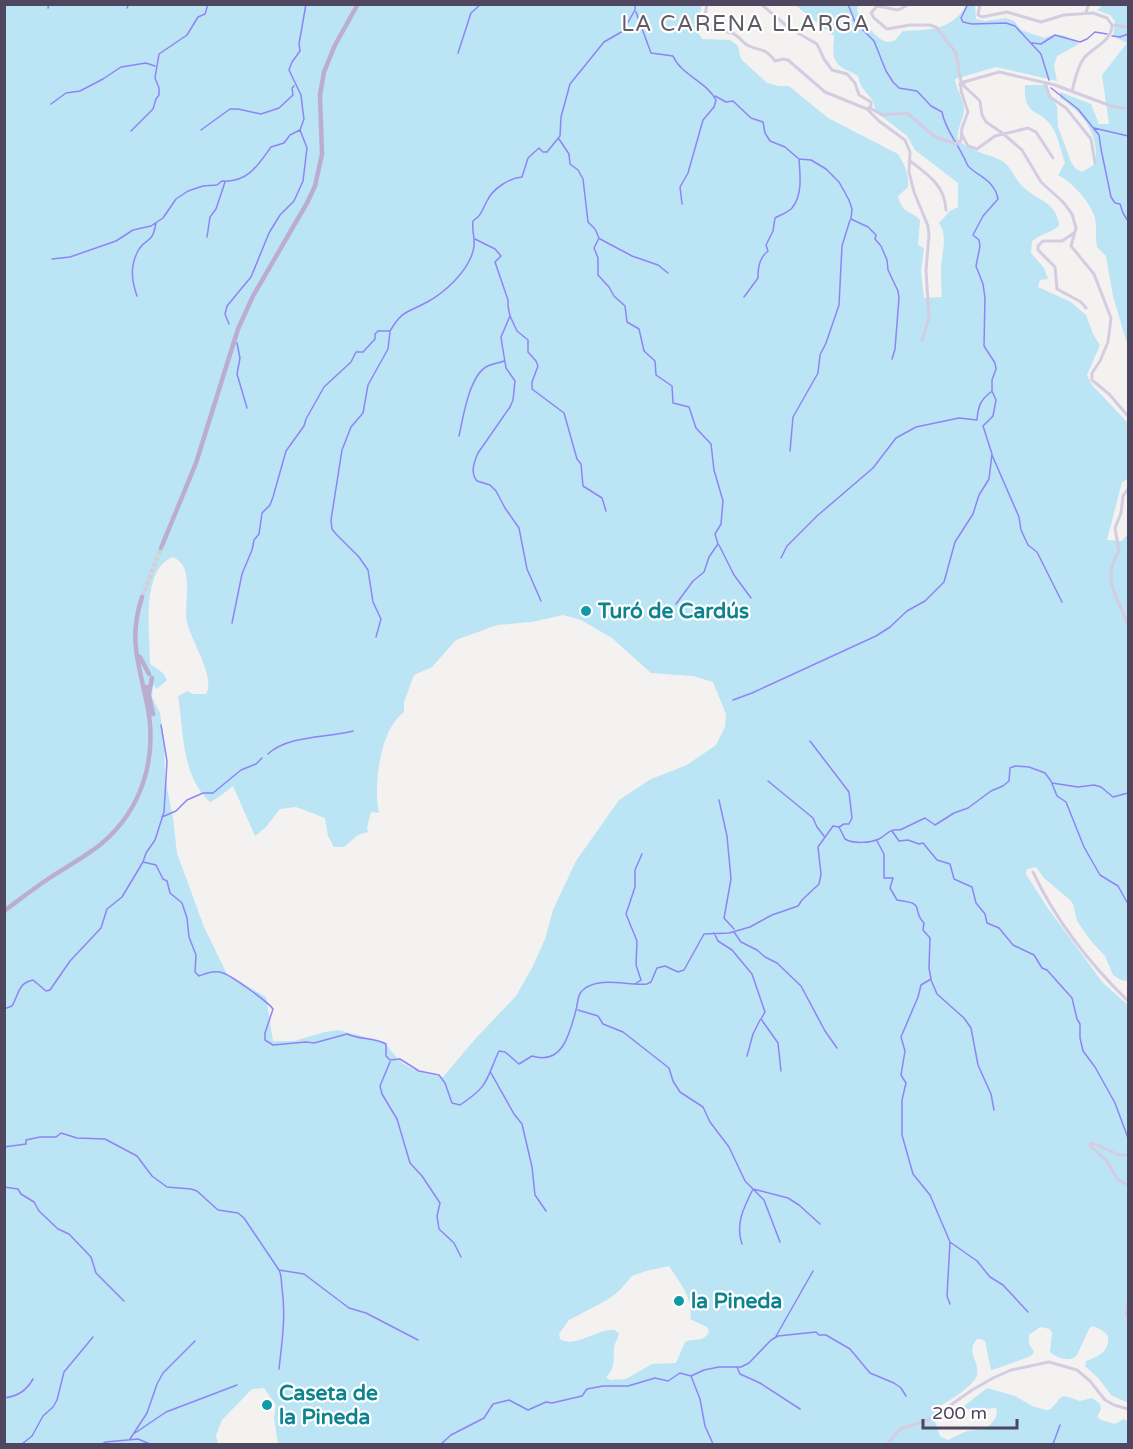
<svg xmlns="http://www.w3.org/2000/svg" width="1133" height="1449" font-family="'Varela Round',sans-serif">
<rect width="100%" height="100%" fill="#f3f2f0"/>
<path fill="#bbe4f4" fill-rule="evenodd" d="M975,4l1,15 9,2 21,-3 8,3 7,9 23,8c14,-6 23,-3 35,6l-22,12 -3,10 3,15 -61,-14 -41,12c1,9 7,18 9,28 1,11 -8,21 -6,33 16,14 35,14 47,23 7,6 11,17 17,23 15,15 35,15 37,40 -9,7 -18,8 -27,15l-1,12 13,15 4,11 -8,1 -2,7 33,15 15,13 7,19 7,11 -13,30 5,10 36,38v56l-6,3 -15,58 15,1 6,-7v447l-7,-1 -8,-5 -8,-19 -14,-15 -14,-20 -4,-17 -3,-4 -26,-22 -8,-11 -9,2 -1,5 21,33 56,76 25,22v398l-17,-8 -12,-16 -14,-13 1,-5c12,-4 24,-10 22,-25 -4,-5 -9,-8 -16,-10l-3,3 -12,26c-7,8 -20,3 -27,-3l2,-19 -2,-4 -10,-2 -11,8v9l5,8 -3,4 -36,13 -4,1 -6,-29 -4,-2h-4c-12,13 3,22 0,36 -2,10 -30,28 -40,32l-2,15 5,14 8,4 19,-9 19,-2c6,-6 13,-12 10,-21l-25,2 -8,-3 24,-19 28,8 17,10 14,4 5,-1 10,-12 4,-1 15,5 12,-3 8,6 1,5 -4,8 4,3 14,4 9,-5 4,3v22h-850l-4,-26 2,-13 -12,-17 -12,1 -30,31 -6,15 2,9h-213v-1439h697l-6,24 6,10 28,1 8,6 3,13 26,24 12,3h10l39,32 70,36c7,11 11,20 10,33l-10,9c5,19 11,13 22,24l-2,25 6,3 -3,24 3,26 18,-1c-1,-10 -1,-20 -1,-30 1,-14 7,-32 -2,-44l11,-12 8,-4v-24l-43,-33 -8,-14 -32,-25c0,-13 -7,-14 -13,-24 -2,-3 -3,-7 -4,-11 -5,-4 -12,-5 -17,-9 -11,-9 -7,-19 -7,-31l-39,-31h63l-1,6c6,8 23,37 36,30 3,-1 7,-7 10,-10 26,-1 50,-1 63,-26zM173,557c23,10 10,45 14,65 4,19 29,55 19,72h-14l-4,-3 -10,5c6,36 3,79 32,106l9,-5 14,-11 22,50 10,-8 15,-19 16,-2 29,11 3,18 6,11h10l14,-12 10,-3 -1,-5 4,-15 8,1c-6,-27 1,-84 25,-101v-10l10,-27 18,-8 24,-27 41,-15 35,-3 31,-7 18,5 31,18 39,35 42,3 20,6 13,32 -1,13 -9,18 -29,20 -36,14 -32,21 -43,61 -23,49 -8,29 -13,29 -16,28 -39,41 -34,40c-29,-6 -42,-9 -58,-35l-47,-12 -13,2 -31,9h-21l-7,-44 -39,-23 -23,-47 -27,-74 -4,-35 -8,-41 -1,-37 -4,-27 -8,-16 1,-12 4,4 10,-9 -4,-7 -13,-9c0,-29 -10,-95 23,-107zM669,1266c11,17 25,33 21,53l17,8 2,4c-5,12 -15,7 -24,11l-9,21 -24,1 -26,15 -16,1 -4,-3c10,-10 7,-16 8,-29 0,-4 4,-9 5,-14l-4,-4c-17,-2 -39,19 -55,9l-1,-5 10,-14 38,-20 12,-9 13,-15 14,-5z
M1103,5h25v194l-1,3 1,3v142l-15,-51 -7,-40 -9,-9c-2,-9 0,-20 -2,-29 -4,-15 -23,-36 -37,-43l7,-12c-4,-11 -6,-23 -11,-33 -13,-24 -31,-10 -29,-45h19l6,14 5,3 2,5 1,20 13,35 5,7 6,3 13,-8c5,-28 -11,-51 -35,-66v-6l31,12 8,20h10l-7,-49 25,-32 -14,-7 2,-15 -5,-6 -13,-5z"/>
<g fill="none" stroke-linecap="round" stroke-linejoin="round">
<path stroke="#8f84f5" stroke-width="1.5" d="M968,4l-7,14 2,4 9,2 34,-1 9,3 26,28 8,26
M48,8l1,-4
M127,8l2,-4
M636,12l15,41 22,3c8,19 33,25 43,44l-2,7 -11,13 -15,53 -8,14 2,17
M1112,36l8,1 8,-3
M1032,43l9,1 14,-9 25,7 7,-3 8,-7 12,2
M458,53l13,-40 10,-9
M1051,88l27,21 21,26 2,14 10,48 4,6 5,1 3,9 5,8
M715,96l11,6 7,-1 18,17 12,4 2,11 5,8 15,6 14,12 12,1 15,9 13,13 10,18 3,9 -1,10 17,8 8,8 -1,4 6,7 6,14 1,10 10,21 1,7 -4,51 -3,10
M51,104l15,-11 14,-2 23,-12 18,-12 25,-4 9,3
M1094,128l34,8
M201,130l29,-21h8l23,5 18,-6 14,-13 -1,-7 2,-2
M131,131l22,-22 3,-10 3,-4v-7l-4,-10 4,-24 28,-19 11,-18 7,-3 3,-10
M559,139l10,15 1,10 8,6 5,9 5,43 7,7 4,9 -5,10 4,10v17l11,12 5,9 11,10 2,16 12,7 5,22 11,10 1,14 16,11 1,17 16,4 7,21 15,16 3,26 9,31 -2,23 -6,10 3,10 -9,13 -5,15 -11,9 -17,23
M207,237l3,-20 6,-8 9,-27
M475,239l20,10 6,7 -6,6 13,38v6l2,10 -9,21 1,7 4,24 9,13 -2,19 -3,7 -32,46c-4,9 -8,20 -1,28l13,4 6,6 9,17 14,20 8,41 14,32
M600,239l32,17 26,9 10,8
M52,259l18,-2 46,-16 17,-11 18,-4 12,-8 13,-19 12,-8 15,-5 14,-1 5,-4c26,2 36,-16 49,-34l13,-4 6,-8 10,-5
M137,296c-6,-17 -7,-31 2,-47 8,-12 13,-4 17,-26
M744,297l14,-19c0,-10 1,-20 10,-27l-2,-6 7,-14 2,-13c5,-3 12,-5 17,-10 11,-13 8,-34 7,-49
M510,316l7,15 11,9v12l8,9 2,5 -6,16v7l32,24 13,46 4,5 2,22 19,12 4,13
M229,324l-4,-10 2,-8 24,-29 18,-44 11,-18 14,-14 9,-20 4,-33 -7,-18 4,-11 -1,-7 -2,-17 -12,-25 3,-8 8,-11 -1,-7 7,-40
M237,343l3,15 -3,16 10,34
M459,436c4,-18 10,-59 27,-69 5,-3 13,-4 18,-6
M790,451l3,-34 25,-44 2,-18 6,-12 13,-38 3,-59 8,-26
M992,455l27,62 2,13 7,15 9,7 25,50
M719,545l15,30 17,23
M781,558l6,-12 30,-30 56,-48 23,-30 20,-11 43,-9 18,2c1,-13 3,-20 14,-28
M232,623l10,-49 10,-24 2,-10 5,-6 3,-21 8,-8 3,-8 13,-46 18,-25 2,-7 18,-32 27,-25 5,-10h7l12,-13v-5l3,-3h12c13,-22 18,-18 39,-30 16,-9 35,-27 42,-44 7,-16 0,-24 2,-36 9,-6 9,-11 14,-20 6,-13 23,-23 35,-24l6,-19 11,-10 4,4h4l13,-16 1,-19 9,-33 34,-42 19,-11 12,-21v-6
M376,637l5,-18 -8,-17 -5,-32 -9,-13 -23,-23 -4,-5 -1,-9 11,-70 9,-23 12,-14 5,-28 20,-36 2,-17
M733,700l19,-7 124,-57 14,-9 17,-16 18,-10 19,-19 11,-40 18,-28 6,-19 10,-16 3,-25 -9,-28 10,-10 3,-16 -4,-9v-11l4,-11 -1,-6 -11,-17 1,-48 -2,-14 -7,-18 4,-20 -1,-6 -6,-5 10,-19 15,-17c-3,-17 -16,-21 -28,-31 -4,-3 -4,-8 -7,-12 -7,-15 -18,-27 -21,-44l-11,-6 -14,-15 -18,-3 -6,-6 -7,-11 -12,-30 -19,-19 -7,-18
M810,741l39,51 3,26 -3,6h-5l-5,3
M268,754c20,-19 60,-16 85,-23
M768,781l45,37 4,9 7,9
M1052,783l26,4 16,-2 7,2 12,10 15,-4
M719,800l8,36 4,43 -7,39 10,11
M162,817l14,-6 11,-11 16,-7h10l28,-23 15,-6 6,-6
M892,831l7,10 9,-1 11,4 4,-1 14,17 13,4 4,15 18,8 4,16 9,11 2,9 12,5 14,17 21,10 8,13 5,2 25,28 5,21 3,5v14l3,13 12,16 20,36 13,35
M877,841l7,13v24h9l-3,10 7,12c31,4 13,8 27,23l-1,7 7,8 -1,30 2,11 -10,6 -3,12 -17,40 4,14 -4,24 5,8 -4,17v35l11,39 17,21 20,47 27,19 13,16 13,8 25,27
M143,862l3,-9 9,-13 9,-28 3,-51 -6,-36
M734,932l7,10 16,8 8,7 12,6 24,23 24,45 12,17
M714,933l4,8 14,9 20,24 13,38 -4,7 17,24 3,28
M931,980l6,14 27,24 7,10 7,37 13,29 3,16
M635,984l6,-4 -5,-15 1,-24 -11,-27 9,-27v-17l7,-16
M4,1009l8,-3c7,-12 6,-23 21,-26l13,11 4,-1 20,-29 31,-33 6,-19 15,-12 21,-35 13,3 7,14 4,2 3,12 12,10 5,15 2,19 7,18 -1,17 4,4c8,-3 16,-6 24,-3 9,3 45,29 50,36l-8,24v7l8,5 33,-3 8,1 33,-9c13,6 26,3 39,10v12l4,4 10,-1 19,12 20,4 6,8 7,20 8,2c30,-20 25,-24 39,-54l6,1 14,12 13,-8c31,10 38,-24 44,-46 2,-7 1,-16 8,-21 16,-13 44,-3 63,-5l4,-2 6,-14 8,-2 13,6 6,-2 20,-36 25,-1 21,-6 22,-12 26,-9 4,-6 17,-16 2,-10 -3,-27 15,-21 6,1 6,12c8,5 25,4 34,0 8,-4 10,-11 21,-9l25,-12 10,7 19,-12 14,-5 23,-17 12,-5 6,-5 1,-13 5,-2 14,1 16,6 6,8 6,15 9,6 18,45 16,28 18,11 10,18
M578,1010l20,6 5,8 20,8 46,36 4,13 7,11 23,15 7,15 19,25 16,34 19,19 16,42
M747,1056l6,-22 7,-14
M390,1062l-10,24 2,8 15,25 13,44 12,13 18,27 -3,13 2,13 15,14 7,14
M491,1073l23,41 8,10 10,43 3,28 11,16
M4,1147l22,-3v-4l14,-3h16l5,-4 16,5 28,1 32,17 15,20 15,11 24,2 6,2 21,19 20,3 6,5 35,52 25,4 45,34 17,5 52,27
M4,1187l14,2 3,5 13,8 5,9 19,18 11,5 22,23 5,16 28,28
M742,1244c-7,-20 2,-37 11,-55l35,9 11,7 21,19
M950,1304l-3,-8 3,-54
M775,1338l38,-67
M737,1367l3,7 20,9 40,26
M279,1369c3,-27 7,-53 3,-81 -1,-7 0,-12 -3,-18
M691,1376l9,23 5,27 8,18
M4,1398c14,-2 22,-7 29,-19
M135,1433l31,-21 71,-27
M130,1439l17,-26 10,-29 6,-11 32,-32
M22,1444l10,-8 11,-20 10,-9 4,-7 7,-28 29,-35
M102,1444l4,-2 32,-3 12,5
M441,1444l10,-9 33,-17 9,-14 16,-4 19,10 18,-8 6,1 30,-7 5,-7 16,-3h25l27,-8 13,3 12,-8 11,3 13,-6 15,-3h22l8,-4 22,-23 7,-4 38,-4 3,3h7l24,14 20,24 24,10 7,5 5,8
M1053,1444l7,-19"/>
<path stroke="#d2d0d3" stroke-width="4.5" stroke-dasharray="4.5 2" stroke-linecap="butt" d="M142,597l19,-49"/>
<path stroke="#d4cde1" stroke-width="3" d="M707,4l-3,17c9,16 15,7 28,12 6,2 10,9 15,12 15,8 15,0 28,16l8,-2 5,1 37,32 42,17
M761,4l28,24 28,16 7,15 8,11 15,4 8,9 4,12 12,7v4l-4,3
M910,4l-12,6 -21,-4 -6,7 3,5 13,11 23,-4h19l7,2 20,26 5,29
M980,4l-2,11 4,2 25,-5 34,10 23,-7 29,-2 14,5 5,7 16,2
M1086,12l3,-8
M964,82l35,-10 56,13 56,21 17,3
M1045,83l5,14 16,11 25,31 4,24
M964,85h-4l1,-3h3v4l16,15 2,14 4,7 15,10 21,18 19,32 22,20 9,12 4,14 -5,18 23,28 17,44 -3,24 -8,19 -8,12v7l17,14 19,22
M1072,91c3,-11 5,-24 12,-33 9,-11 27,-16 28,-32
M870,108l12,7 25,-2 28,24 22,7 4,-4 1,-12 6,-16 -7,-21v-5
M867,109l12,12 26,19 5,12 -1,20 5,20 14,34 1,9 -3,35 3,48 -7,22
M961,133l7,13 9,3 18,-13 33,-8 8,4 17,26
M910,161c19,14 35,25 36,49
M1074,233l-12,8h-19l-5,5v4l17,17 2,22 24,13 5,6
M1128,489l-5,7 -2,17 -6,15 4,23c-19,30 0,47 9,74
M1033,872c23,49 57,92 95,129
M1128,1155h-9l-24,-11 -4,-1 -1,3 17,15 11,19 10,5
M1128,1303l-2,10 2,5
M887,1444l13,-15 31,-10 41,-29 21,-12 18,-8 38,-8 28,8 13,11 15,19 9,5 14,4"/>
<path stroke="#bbadd1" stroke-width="4.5" d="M161,548l35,-85 42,-134 15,-33 54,-93 8,-17 7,-32 -2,-59 4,-23 11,-27 23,-41
M140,657l9,17
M147,687l6,27
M149,693l3,-15
M4,911c15,-11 29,-22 44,-32 18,-12 37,-22 53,-35 42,-35 57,-88 46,-140 -8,-41 -19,-64 -5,-107"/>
</g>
<g fill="#0f9aa8" stroke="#fff" stroke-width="2">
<circle cx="586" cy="611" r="6"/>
<circle cx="679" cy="1301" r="6"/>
<circle cx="267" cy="1405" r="6"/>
</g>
<g text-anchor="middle" stroke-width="4.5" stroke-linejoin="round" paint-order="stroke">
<g font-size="21" font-weight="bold" fill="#0d838f" stroke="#fff" text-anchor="start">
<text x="598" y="618">Turó de Cardús</text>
<text x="691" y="1308">la Pineda</text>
<text x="279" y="1400">Caseta de<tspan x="279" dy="24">la Pineda</tspan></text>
</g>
<g font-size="22" letter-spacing="1.5" fill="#605c66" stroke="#fff">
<text x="746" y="31">LA CARENA LLARGA</text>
</g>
</g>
<rect width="1133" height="1449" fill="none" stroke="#4f4660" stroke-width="12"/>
<path d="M923 1419v9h94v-9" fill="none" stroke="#4f4660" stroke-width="3"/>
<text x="932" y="1419" font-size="18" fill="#4f4660" stroke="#ffffff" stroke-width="4.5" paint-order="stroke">200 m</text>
</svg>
